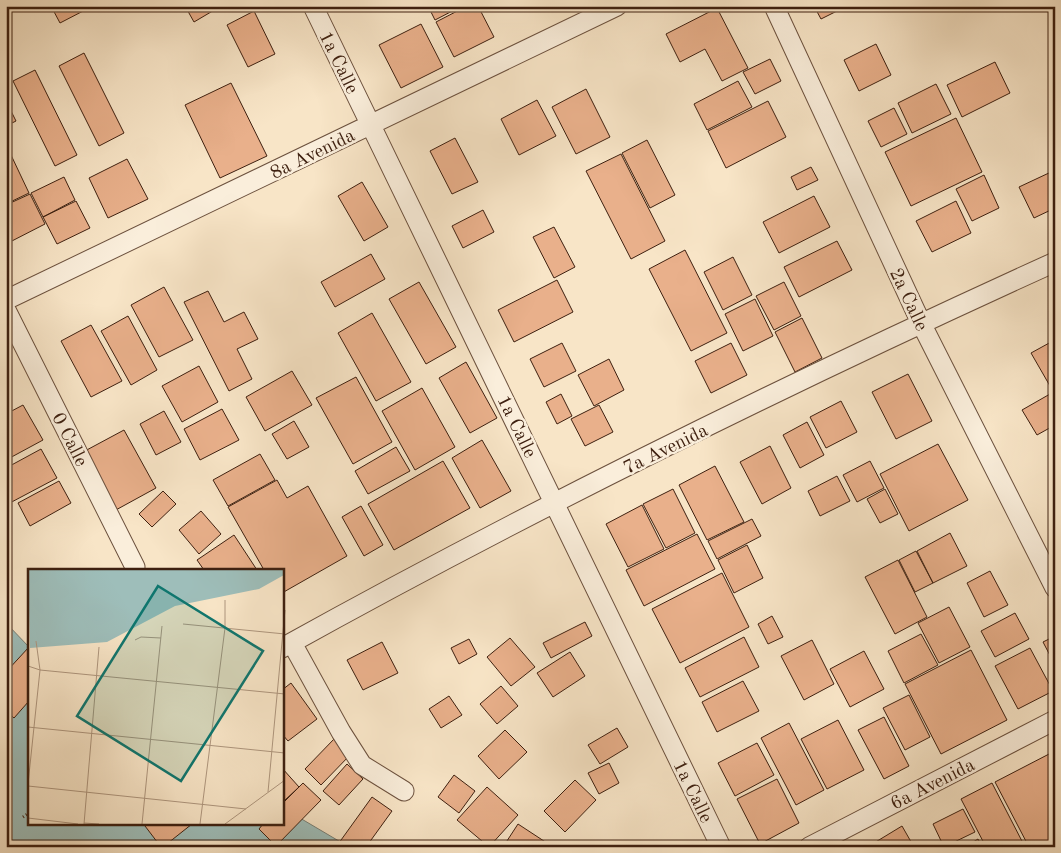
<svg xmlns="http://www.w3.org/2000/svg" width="1061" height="853" font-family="'Old Standard TT',serif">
<rect width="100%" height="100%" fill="#f8e5c7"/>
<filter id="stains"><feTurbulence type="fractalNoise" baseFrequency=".004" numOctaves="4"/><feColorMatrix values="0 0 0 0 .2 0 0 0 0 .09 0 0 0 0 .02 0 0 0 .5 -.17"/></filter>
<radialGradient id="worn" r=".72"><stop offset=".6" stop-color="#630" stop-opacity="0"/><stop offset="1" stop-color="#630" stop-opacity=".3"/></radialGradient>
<path fill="#9ebeba" stroke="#787f76" d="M6,623l23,24v177h253l1,-16 66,39h-343z"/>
<path fill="#e9b08b" stroke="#3e2010" d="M51,6h35l1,3 -27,14z
M185,6h29l2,3 -22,13z
M428,6h34l-27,14z
M467,6h11l16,31 -40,20 -18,-35z
M814,6h33l-26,13z
M717,8l31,60 -26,13 -17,-32 -25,13 -14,-28z
M254,11l21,43 -27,13 -21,-42z
M421,24l22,43 -42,21 -22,-43z
M876,44l15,31 -32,16 -15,-31z
M84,53l40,80 -25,13 -40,-80z
M770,59l11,22 -26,13 -12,-22z
M995,62l15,31 -48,24 -15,-32z
M35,70l42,85 -22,11 -42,-85z
M738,81l14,26 -45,23 -13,-26z
M231,83l36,73 -47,22 -35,-73z
M936,84l15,30 -39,19 -14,-30z
M586,89l24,48 -34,17 -24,-47z
M537,100l19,36 -37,19 -18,-36z
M6,101l10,20 -10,5z
M768,101l18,36 -60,31 -18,-37z
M894,108l13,26 -26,13 -13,-26z
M956,118l26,54 -71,34 -26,-54z
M455,138l23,44 -26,12 -22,-43z
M647,140l28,55 -25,13 -28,-55z
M621,154l44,87 -34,18 -45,-88z
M11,155l18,38 -23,11v-47z
M127,159l21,40 -40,19 -19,-40z
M811,167l7,13 -21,10 -6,-13z
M1051,172l4,7v29l-21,10 -15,-31z
M984,175l15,33 -27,13 -16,-32z
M64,177l11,23 -32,17 -12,-24z
M362,182l26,45 -24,14 -26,-45z
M30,194l15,30 -39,20v-39z
M814,196l16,31 -51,26 -16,-31z
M76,201l14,27 -33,16 -14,-27z
M956,201l15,32 -39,19 -16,-31z
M483,210l11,22 -31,16 -11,-22z
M554,227l21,40 -21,11 -21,-41z
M837,241l15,29 -53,27 -15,-30z
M685,250l42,83 -36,18 -42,-82z
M371,254l14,25 -50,28 -14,-25z
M733,257l19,38 -29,15 -19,-38z
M557,280l16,32 -59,30 -16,-32z
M419,282l37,65 -30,17 -37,-65z
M784,282l17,34 -27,14 -18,-34z
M164,287l29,53 -34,17 -28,-52z
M208,291l16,31 20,-10 14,27 -21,10 15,30 -23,12 -45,-89z
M755,299l18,37 -30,15 -18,-37z
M372,313l39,69 -35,19 -38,-68z
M128,316l29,54 -26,15 -30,-54z
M802,318l20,40 -27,14 -20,-40z
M91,325l31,56 -31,16 -30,-56z
M1051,342l4,7v35l-5,2 -19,-33z
M562,343l14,28 -32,16 -14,-28z
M731,343l16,32 -36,18 -16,-32z
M609,359l15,31 -30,16 -16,-31z
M466,362l31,56 -27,15 -31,-55z
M199,366l19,36 -36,20 -20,-36z
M292,371l20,34 -47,26 -19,-34z
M908,374l24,47 -36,18 -24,-47z
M356,377l36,65 -39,22 -37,-66z
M422,388l33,59 -40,23 -33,-59z
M561,394l11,22 -15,8 -11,-22z
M1050,394l5,9v22l-18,10 -15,-25z
M841,401l16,31 -31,16 -16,-31z
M23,405l20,35 -37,20v-46z
M599,405l14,27 -28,14 -14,-27z
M222,409l17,31 -39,20 -16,-31z
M164,411l17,31 -25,13 -16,-31z
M294,421l15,26 -22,12 -15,-25z
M807,422l17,33 -24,13 -17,-33z
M124,430l32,58 -42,23 -31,-59z
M482,440l29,51 -31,17 -28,-50z
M938,444l30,56 -59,31 -29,-57z
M770,446l21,42 -29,16 -22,-42z
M396,447l14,24 -42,23 -13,-23z
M41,449l16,29 -51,27v-37z
M260,454l15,26 -47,26 -15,-26z
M443,461l27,47 -76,42 -26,-46z
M870,461l14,27 -27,14 -14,-27z
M715,466l29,56 -37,18 -28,-55z
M837,476l13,25 -30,15 -12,-25z
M277,480l10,18 21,-12 39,70 -65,37v-23h-18l-36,-63z
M59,481l12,22 -41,23 -12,-23z
M673,489l22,44 -29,15 -23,-44z
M885,489l13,25 -18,9 -13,-24z
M163,491l13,13 -24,23 -13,-13z
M642,505l22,44 -36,18 -22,-43z
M361,506l22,39 -19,11 -22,-39z
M201,511l20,23 -22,20 -20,-24z
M752,519l9,17 -44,23 -9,-18z
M950,533l17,33 -34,17 -16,-32z
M697,534l18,35 -71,37 -18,-36z
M234,535l23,35h-53l-7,-10z
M747,545l16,33 -29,15 -16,-33z
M916,551l17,32 -18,9 -16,-32z
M898,560l29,57 -32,17 -30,-57z
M990,571l18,34 -24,12 -17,-34z
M722,573l27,54 -69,36 -28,-54z
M949,607l21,40 -31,16 -21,-40z
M1015,613l14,26 -34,18 -14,-26z
M772,616l11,21 -15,7 -10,-20z
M585,622l7,14 -41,22 -8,-15z
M921,634l17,31 -34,18 -16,-32z
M1055,636v29l-12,-23z
M744,637l15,30 -59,30 -15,-29z
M510,638l25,29 -24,19 -24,-29z
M469,639l8,15 -18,10 -8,-16z
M812,640l22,44 -30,16 -23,-44z
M382,642l16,31 -35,17 -16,-30z
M29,647v54l-15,17 -8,-7v-39z
M1030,648l23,43 -35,18 -23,-43z
M971,650l36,70 -66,34 -36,-70z
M864,651l20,38 -34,18 -20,-38z
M570,652l15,24 -32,21 -16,-24z
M743,681l16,30 -42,21 -15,-30z
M291,683l26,36 -29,22 -6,-7v-44z
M501,686l17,20 -21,18 -17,-20z
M909,695l21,42 -25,13 -22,-42z
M449,696l13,19 -21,13 -12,-19z
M884,717l25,49 -25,13 -26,-49z
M838,720l26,50 -37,19 -26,-50z
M789,723l35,67 -28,15 -35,-67z
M617,728l11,19 -28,17 -12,-19z
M505,730l22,22 -28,27 -21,-23z
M335,738l16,16 -30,31 -16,-16z
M757,743l17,32 -39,21 -17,-33z
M1051,753l4,7v87h-26l-34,-65z
M609,763l10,20 -20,11 -11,-21z
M347,764l16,15 -24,26 -16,-14z
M282,768l17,19 -14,13 -3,-3z
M454,775l21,16 -16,22 -21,-16z
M777,779l22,44 -39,21 -23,-45z
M575,780l21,20 -31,32 -21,-21z
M303,783l18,17 -45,46 -17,-17 4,-5h19v-20z
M992,783l33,64h-39l-25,-48z
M487,787l31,28 -29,32 -32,-27z
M372,797l20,14 -26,36h-30z
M963,809l12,23 -31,15 -11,-23z
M148,824h44l-29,23h-2l-16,-21z
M518,824l32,21 -1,2h-46z
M902,826l12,21h-38l-2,-4z
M978,839l4,8h-17z"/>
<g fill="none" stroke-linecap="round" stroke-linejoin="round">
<g stroke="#6c513e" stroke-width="21">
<path id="minor" d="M313,6l408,841
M774,6l147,317 134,265
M6,300l611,-294
M6,310l129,257
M292,643l49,89 21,33 42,26
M282,648c252,-140 511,-267 773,-386
M809,847l246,-127"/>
</g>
<path stroke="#3e2010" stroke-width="3" stroke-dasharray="1 2.5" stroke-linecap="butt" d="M23,817l6,-4"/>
<use href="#minor" stroke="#faeedb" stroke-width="19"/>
</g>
<g text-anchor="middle" stroke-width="5" stroke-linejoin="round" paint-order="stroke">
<g font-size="19" fill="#3e2010" stroke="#faeedb">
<text transform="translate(340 62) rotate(64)" y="7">1a Calle</text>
<text transform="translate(312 153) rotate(-26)" y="7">8a Avenida</text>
<text transform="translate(910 299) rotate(65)" y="7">2a Calle</text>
<text transform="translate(518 426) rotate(64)" y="7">1a Calle</text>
<text transform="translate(71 439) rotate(63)" y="7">0 Calle</text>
<text transform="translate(665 448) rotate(-26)" y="7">7a Avenida</text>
<text transform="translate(932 783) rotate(-27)" y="7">6a Avenida</text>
<text transform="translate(694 791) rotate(64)" y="7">1a Calle</text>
</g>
</g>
<g transform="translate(28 569)">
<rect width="256" height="256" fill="#f8e5c7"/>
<path d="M0,1h256v5l-25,14 -84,17 -68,36 -77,6z" fill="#9ebeba"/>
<path fill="none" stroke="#ae967e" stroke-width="1" d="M155,55l102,10M107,71l6,-3 20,1M0,97l12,4 245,24M0,158l257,26M0,215l12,-114 -4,-29M0,217l218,23M240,223l17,-182M0,249l50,6M56,254l15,1M56,255l15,-177M114,255l20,-198M172,255l25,-196v-28M197,255l60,-44"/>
<path fill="#0f766e" fill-opacity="0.15" stroke="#0f766e" stroke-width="2.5" d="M130,17l105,65 -82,130 -104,-65z"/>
<rect width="256" height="256" fill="none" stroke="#3e2010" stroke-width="2.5"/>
</g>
<rect width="1061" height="853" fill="none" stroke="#f8e5c7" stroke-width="25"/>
<rect x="8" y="8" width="1046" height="838" fill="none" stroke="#3e2010" stroke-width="2.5"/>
<rect x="12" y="12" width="1036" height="828" fill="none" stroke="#3e2010"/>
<rect width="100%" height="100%" filter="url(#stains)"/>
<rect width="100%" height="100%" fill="url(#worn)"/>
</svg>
